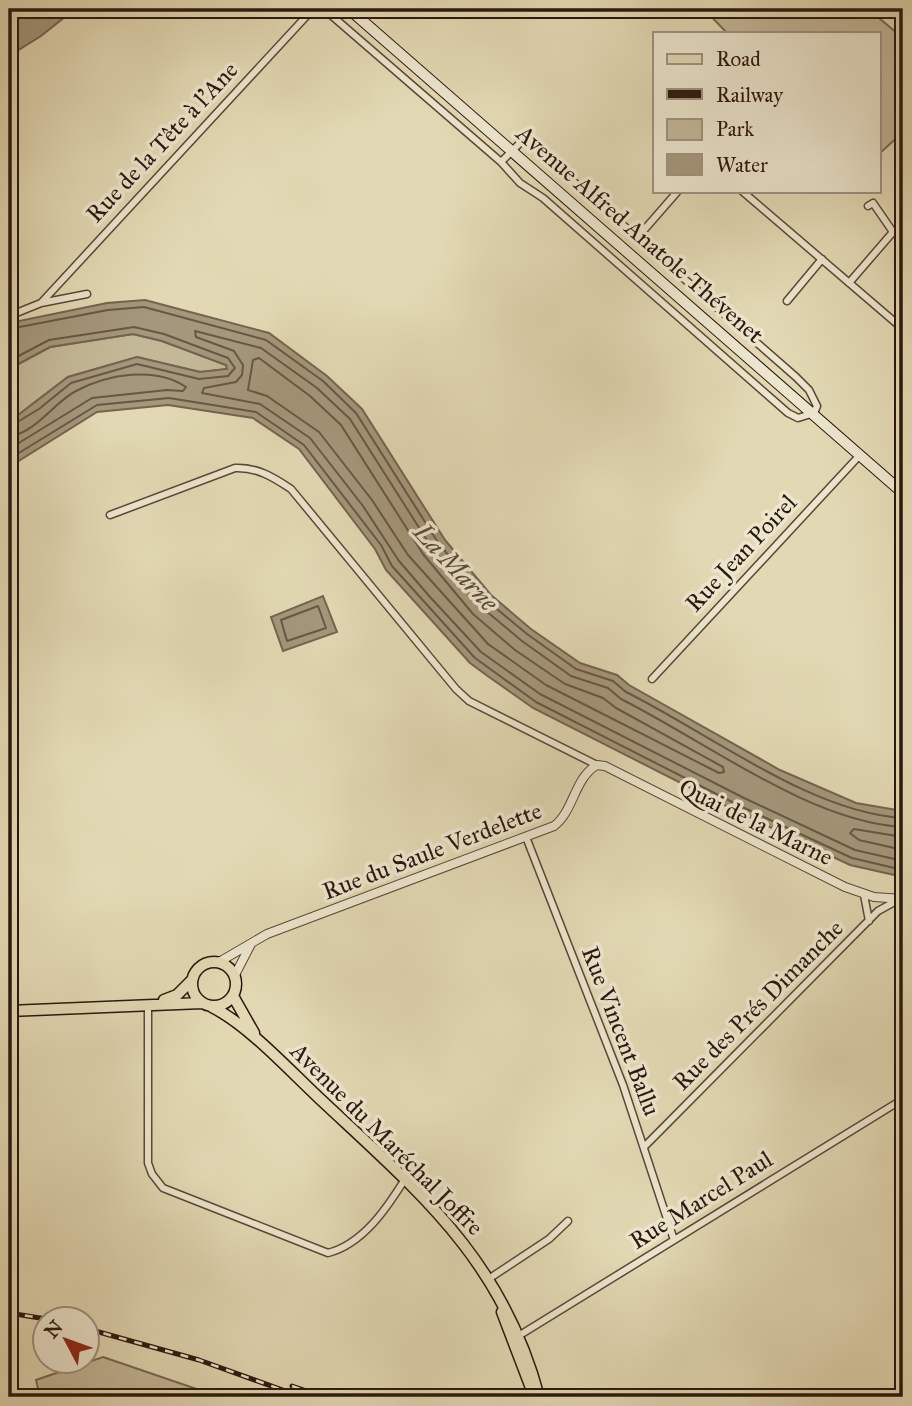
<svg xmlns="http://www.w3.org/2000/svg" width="912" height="1406" font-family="'IM FELL Great Primer',serif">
<rect width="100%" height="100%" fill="#e2d9b4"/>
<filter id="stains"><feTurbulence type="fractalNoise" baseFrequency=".00286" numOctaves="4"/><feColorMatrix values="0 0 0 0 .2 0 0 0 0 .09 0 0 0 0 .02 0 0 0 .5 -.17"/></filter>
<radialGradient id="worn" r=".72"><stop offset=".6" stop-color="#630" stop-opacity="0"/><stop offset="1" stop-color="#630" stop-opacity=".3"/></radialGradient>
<path fill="#c3b898" stroke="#786852" stroke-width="2" d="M704,9h164l35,29v94l-24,22v-121h-152z
M133,334l29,7 64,24 1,4 -27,3 -63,-15 -69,20 -59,45v-53l41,-22z
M103,1357l117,40h-180l-4,-17z"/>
<path fill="#a4977b" stroke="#74644f" stroke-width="2" d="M34,9h41l-34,27 -32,20v-32z
M145,300l124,33 58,43 35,33 83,131 46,55 40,34 49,34 37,12 12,10 151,85 76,33 47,8v66l-53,-12 -112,-53 -205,-104 -44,-31 -19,-14 -84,-93 -11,-21 -76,-100 -46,-31 -85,-13 -71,7 -88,55v-45l59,-45 69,-20 63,15 27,-3 -1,-4 -64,-24 -29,-7 -83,13 -41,22v-46l98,-20z
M323,596l14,36 -54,19 -12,-34z"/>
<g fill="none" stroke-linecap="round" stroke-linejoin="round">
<path stroke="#685744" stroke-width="2" d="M9,329l99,-19 36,-3 122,33 57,41 33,32 83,131 47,56 41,34 49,35 37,12 13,11c83,41 185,121 277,126
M259,358l51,38 31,29 82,129 50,60 42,36 50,34 38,14 13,10 107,59 1,5 -5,1 -173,-88 -58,-41 -80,-89 -36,-55 -53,-68 -52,-36 -19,-6 5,-30z
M9,361l40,-21 85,-13 30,7 64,24 7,10 -7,8 -29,3 -62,-15 -66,19 -32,26 -30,18
M9,436c26,-2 45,-34 67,-45 32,-17 79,-25 110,-4l-3,4 -16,-1 -75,8 -83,51
M9,459l88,-54 72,-7 87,14 48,33 77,100 11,21 83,92 18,13 43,31 204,104 112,52 51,12
M318,606l8,22 -39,13 -6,-21z
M903,827c-93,-5 -198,-86 -282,-128l-13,-11 -37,-12 -49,-35 -43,-36 -47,-57 -82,-129 -33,-31 -56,-40 -66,-17 1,6 38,14 9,14 -1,10 -6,7 -32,6 -2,5 58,11 50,34 53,68 36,55 31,36 51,55 59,42 204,104 111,52 48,11
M903,837l-49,-8 -4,4 9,7 44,10"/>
<g stroke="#5a4837" stroke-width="9">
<path id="minor" d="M324,9l177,153 19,21 23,15 245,215 10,5 16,-5 3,-7 -8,-16 -13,-13 -263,-231 -12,-4 -20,20
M742,191l161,138
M637,238l41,-47
M849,283l44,-51 -20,-29 -5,3
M787,301l35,-42
M41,303l272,-294
M9,316l32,-13 46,-9
M110,515l125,-47c22,-1 38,9 56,21l165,200 13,12 128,64
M652,679l208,-224
M526,837l97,248 51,155
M864,895l5,26
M148,1004v159l4,11 11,14 165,65c35,-9 59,-45 77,-74
M644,1147l234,-236 20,-11
M490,1278l59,-39 19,-18
M520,1335l383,-236"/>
</g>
<g stroke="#5a4837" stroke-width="10">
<path id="tertiary" d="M219,962l48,-28 287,-108c20,-15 20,-48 43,-61l8,1 240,121 29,10 29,2
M235,975l16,-31"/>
</g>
<g stroke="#2c170d" stroke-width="12">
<path id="secondary" d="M349,9l554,484"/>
</g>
<g stroke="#2c170d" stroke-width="13">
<path id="primary" d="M192 984a22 22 0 1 1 44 0a22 22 0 1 1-44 0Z
M233,996l21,37
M164,1000l13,-5 15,-15
M212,1007c36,18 76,62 106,90 100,94 184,161 221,300
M9,1011l193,-8
M502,1312l29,76"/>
</g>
<use href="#minor" stroke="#ece6ce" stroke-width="6"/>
<use href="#tertiary" stroke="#ece6ce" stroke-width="8"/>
<use href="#secondary" stroke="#ece6ce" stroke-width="10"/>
<use href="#primary" stroke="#e2d9b4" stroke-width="10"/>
<g stroke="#2c170d" stroke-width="5">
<path id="rail" d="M9,1313l37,6
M88,1329l111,31 103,37
M292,1386l32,11"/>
</g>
<use href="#rail" stroke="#ece6ce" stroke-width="2.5" stroke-dasharray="8" stroke-linecap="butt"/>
</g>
<g text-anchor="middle" stroke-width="7" stroke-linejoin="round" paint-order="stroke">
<g font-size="24" fill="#2c170d" stroke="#ece6ce">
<text transform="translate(162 142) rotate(-47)" y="8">Rue de la Tête à l'Ane</text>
<text transform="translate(640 234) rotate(41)" y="8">Avenue Alfred Anatole Thévenet</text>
<text transform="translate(741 553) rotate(-47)" y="8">Rue Jean Poirel</text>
<text transform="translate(756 822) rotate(26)" y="8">Quai de la Marne</text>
<text transform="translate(432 851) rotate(-21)" y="8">Rue du Saule Verdelette</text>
<text transform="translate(758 1005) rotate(-45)" y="8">Rue des Prés Dimanche</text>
<text transform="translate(621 1031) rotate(69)" y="8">Rue Vincent Ballu</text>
<text transform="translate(387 1139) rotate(45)" y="8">Avenue du Maréchal Joffre</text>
<text transform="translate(701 1200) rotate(-32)" y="8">Rue Marcel Paul</text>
</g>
<g font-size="26" font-style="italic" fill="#5c4a39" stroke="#ece6ce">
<text transform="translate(456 567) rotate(47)" y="9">La Marne</text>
</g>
</g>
<rect width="912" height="1406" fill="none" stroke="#e2d9b4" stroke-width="35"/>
<rect x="10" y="10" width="891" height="1385" fill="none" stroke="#2c170d" stroke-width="3.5"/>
<rect x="18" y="18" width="877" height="1371" fill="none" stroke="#2c170d" stroke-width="2"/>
<rect x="653" y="32" width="228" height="161" fill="#ece6ce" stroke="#9f9381" stroke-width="2"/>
<rect x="667" y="54" width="35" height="10" fill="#e2d9b4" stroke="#9f9381" stroke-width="2"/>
<text x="716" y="66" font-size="21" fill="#2c170d">Road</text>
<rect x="667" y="89" width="35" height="10" fill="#2c170d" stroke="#9f9381" stroke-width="2"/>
<text x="716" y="102" font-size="21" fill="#2c170d">Railway</text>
<rect x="667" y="119" width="35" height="21" fill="#c3b898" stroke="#9f9381" stroke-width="2"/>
<text x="716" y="136" font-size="21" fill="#2c170d">Park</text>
<rect x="667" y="154" width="35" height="21" fill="#a4977b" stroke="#9f9381" stroke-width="2"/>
<text x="716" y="172" font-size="21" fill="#2c170d">Water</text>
<g transform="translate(66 1340) rotate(311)"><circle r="33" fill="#ece6ce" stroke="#9f9381" stroke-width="2"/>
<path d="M0-5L12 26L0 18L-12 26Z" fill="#8f2418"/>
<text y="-10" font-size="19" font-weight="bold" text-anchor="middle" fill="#2c170d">N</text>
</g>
<rect width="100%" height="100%" filter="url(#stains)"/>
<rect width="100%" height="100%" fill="url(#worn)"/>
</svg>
